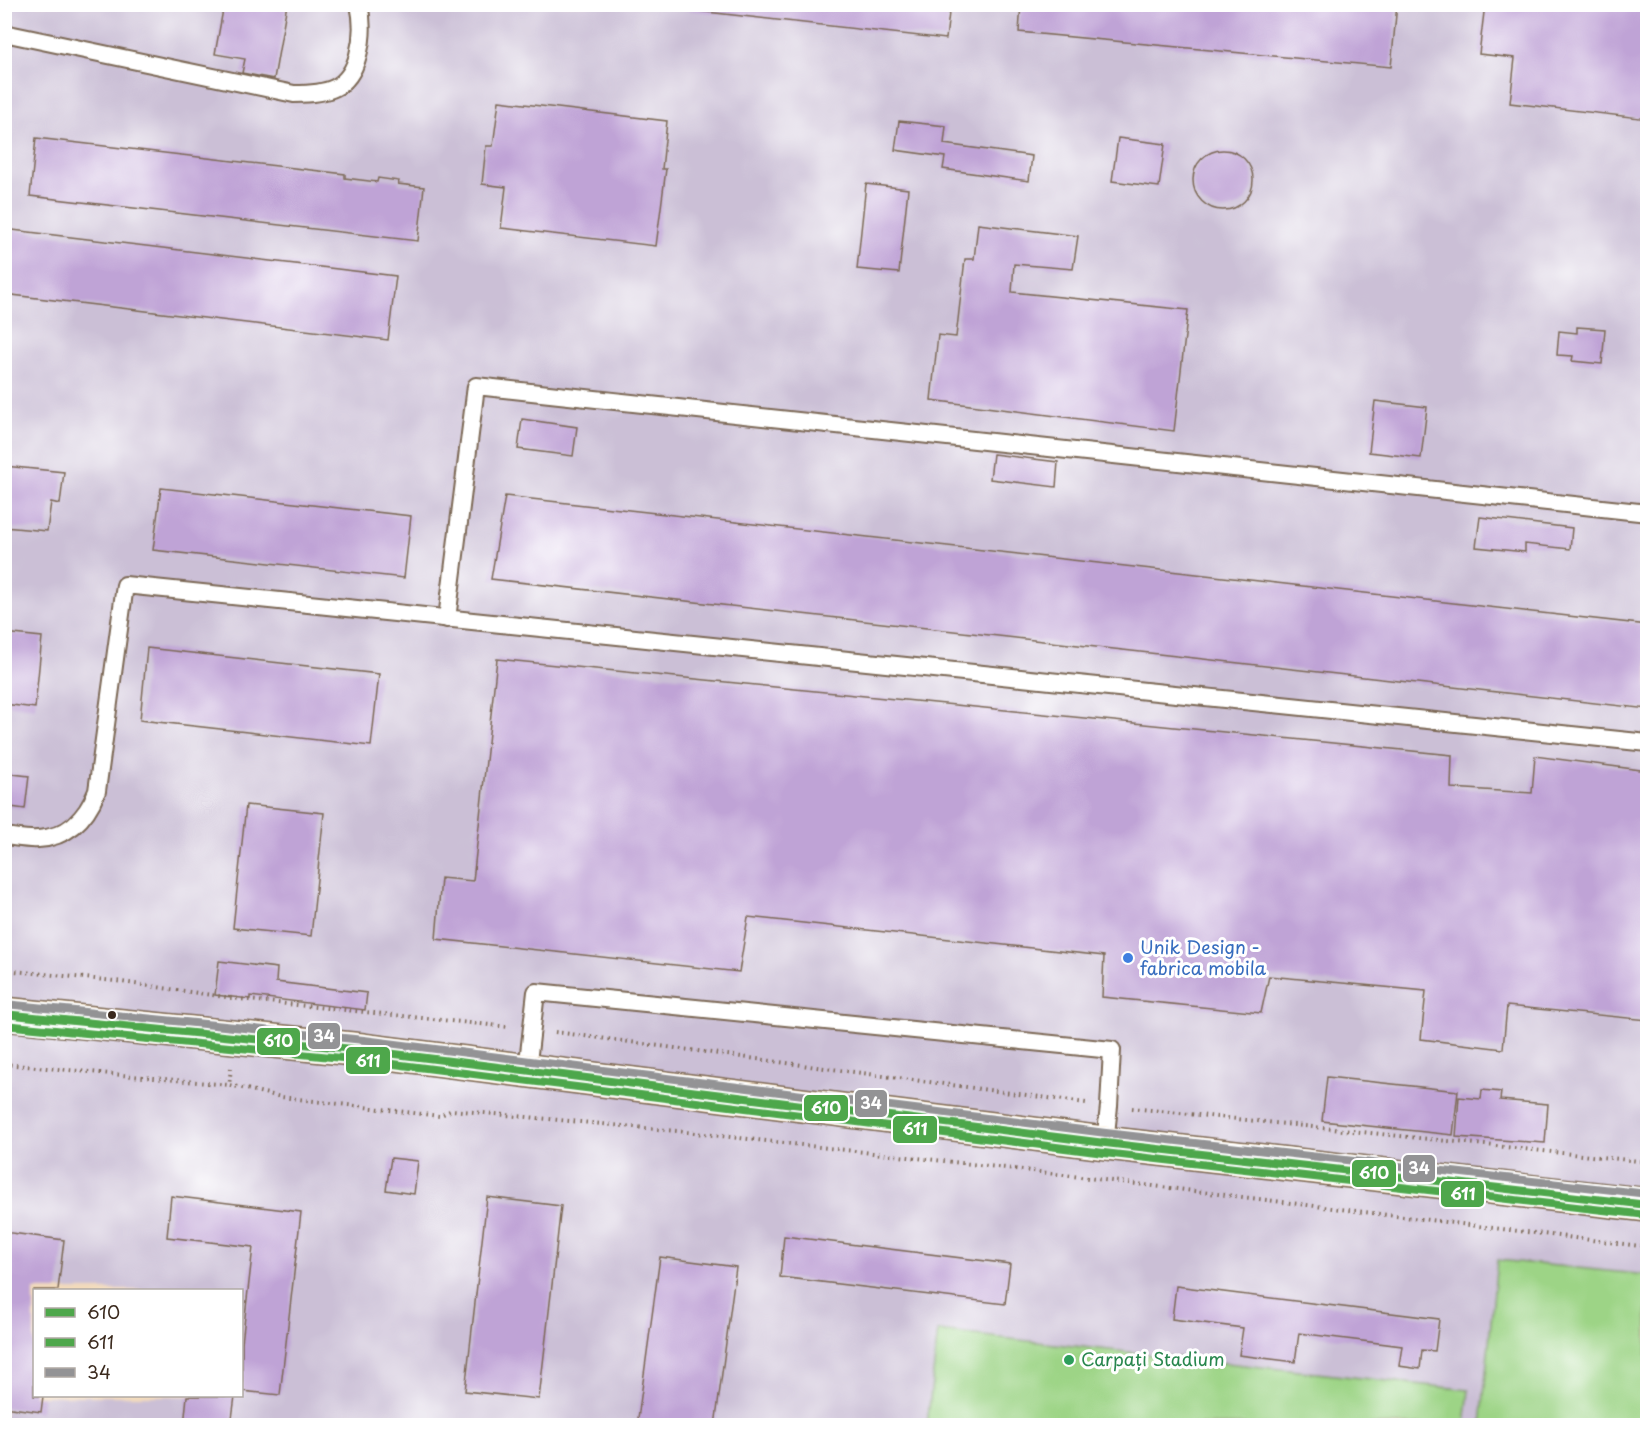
<svg xmlns="http://www.w3.org/2000/svg" width="1652" height="1430" font-family="'Playpen Sans',sans-serif">
<rect width="100%" height="100%" fill="#fff"/>
<filter id="ink" filterUnits="userSpaceOnUse"><feTurbulence type="fractalNoise" baseFrequency=".0167" numOctaves="2"/><feDisplacementMap in="SourceGraphic" scale="12" xChannelSelector="R" yChannelSelector="G"/><feConvolveMatrix kernelMatrix="1 2 1 2 8 2 1 2 1" color-interpolation-filters="sRGB"/></filter>
<filter id="wash" filterUnits="userSpaceOnUse"><feTurbulence type="fractalNoise" baseFrequency=".008" numOctaves="4" result="noise"/><feDisplacementMap in="SourceGraphic" scale="24" xChannelSelector="R" yChannelSelector="G"/><feGaussianBlur stdDeviation="1.35" result="paint"/><feColorMatrix in="noise" values="0 0 0 0 0 0 0 0 0 0 0 0 0 0 0 0 0 1.4 0 .05"/><feComposite in="paint" operator="in"/></filter>
<g filter="url(#wash)">
<rect width="100%" height="100%" fill="#f2dabb"/>
<path fill="#cbbfd6" fill-rule="evenodd" d="M5,5h1642v1420l-1642,1zM34,1290h208v106h-208z"/>
<path fill="#9dd486" stroke="#6c7f52" stroke-width="1.5" d="M1497,1260l150,15v150h-166z
M938,1331l531,59 -4,35h-538z"/>
<g id="blocks">
<path fill="#bfa3d6" d="M224,4h63l-13,75 -32,-6 3,-14 -30,-5z
M653,4h297l-4,35 -293,-33z
M1021,4h376l-6,63 -372,-35z
M1485,4h163v115l-138,-16 5,-45 -36,-4z
M499,101l168,20 -5,48h4l-10,77 -155,-18 5,-41 -24,-3 4,-38h7z
M899,121l47,5 -2,18 88,12 -3,25 -86,-12 2,-12 -50,-7z
M36,138l309,36v4l32,4 1,-4 21,3 -1,3 26,3 -6,54 -388,-45z
M1118,138l47,6 -6,43 -47,-6z
M1193 180a30 30 0 1 1 60 0a30 30 0 1 1-60 0Z
M866,184l42,5 -9,84 -42,-4z
M978,224l100,12 -5,33 -59,-5 -2,28 176,18 -14,121 -243,-31 7,-65 18,2 9,-78h9z
M4,229l392,47 -8,64 -384,-46z
M1577,327l28,2 -3,35 -30,-3 1,-5 -16,-1 2,-24 18,2z
M1375,401l52,6 -6,51 -52,-6z
M522,419l55,8 -4,29 -55,-7z
M993,454l65,8 -2,25 -66,-8z
M4,466l60,6 -4,32 -9,-2 -4,29 -43,-4z
M161,488l250,28 -7,62 -251,-28z
M505,496l1143,129v84l-1157,-130z
M1480,517l92,11 -2,21 -45,-5v8l-49,-5z
M4,633l38,4 -7,71 -31,-4z
M147,648l232,26 -8,72 -231,-26z
M497,659l955,96 -1,33 81,5 3,-37 113,15v249l-141,-14 -4,43 -82,-10 5,-48 -157,-15 -8,37 -159,-16 2,-41 -356,-39 -9,55 -303,-33 5,-61 32,3z
M4,773l25,3 -4,33 -21,-3z
M246,805l78,8 -13,123 -78,-8z
M219,961l58,7 -1,14 91,11 -2,17 -115,-14v3l-35,-4z
M1327,1077l131,14 -5,44 -131,-14z
M1482,1090l19,2 -1,8 48,4 -3,39 -89,-6 3,-40 22,2z
M391,1158l27,3 -4,33 -28,-4z
M171,1196l130,16 -21,183 -38,-4v-48l11,-96 -86,-10z
M487,1197l74,9 -22,193 -74,-8z
M4,1232l60,8 -6,50h-24v106h9l-2,16 -37,-5z
M784,1236l226,28 -5,40 -225,-27z
M660,1257l76,10 -21,159h-78z
M1176,1286l263,33 -4,32 -13,-1 -2,19 -21,-3 3,-20 -103,-13 -4,29 -56,-7 4,-27 -71,-9z
M187,1396h48l-4,30h-47z"/>
</g>
</g>
<g filter="url(#ink)">
<use href="#blocks" fill-opacity="0" stroke="#7b6855" stroke-width="1.5"/>
<g fill="none" stroke-linecap="round" stroke-linejoin="round">
<g stroke="#7b6855" stroke-width="20">
<path id="lane" d="M4,33l290,61c33,0 55,-4 64,-39 5,-18 5,-33 1,-51
M447,619l29,-233 1172,127
M4,836c11,1 23,4 34,3 30,-2 48,-20 59,-48l28,-206 1523,158
M527,1071l9,-79 576,58 -3,56 -4,37"/>
</g>
<g stroke="#7b6855" stroke-width="36">
<path id="secondary" d="M4,1014l359,36 742,93 543,62"/>
</g>
<path stroke="#7b6855" stroke-width="4" stroke-dasharray="1.5 4.5" stroke-linecap="butt" d="M4,970l111,11 124,18 270,28
M555,1032l531,71
M4,1064l225,21
M231,1068l-2,17 52,12 158,19 13,-6 225,21 338,38 633,78
M1132,1108l516,54"/>
<use href="#lane" stroke="#fff" stroke-width="16"/>
<use href="#secondary" stroke="#fde5c4" stroke-width="33"/>
<g stroke="#fff" stroke-width="12">
<path id="bus-1" d="M4,1014l359,36 742,93 543,62"/>
</g>
<g stroke="#fff" stroke-width="12">
<path id="bus-2" d="M4,1025l358,35 742,93 543,62"/>
</g>
<g stroke="#fff" stroke-width="12">
<path id="bus-3" d="M5,1004l359,36 742,93 542,61"/>
</g>
<use href="#bus-1" stroke="#4ea74b" stroke-width="8"/>
<use href="#bus-2" stroke="#4ea74b" stroke-width="8"/>
<use href="#bus-3" stroke="#939395" stroke-width="8"/>
</g>
</g>
<circle fill="#3f7fe0" stroke="#fff" stroke-width="2" cx="1128" cy="958" r="6"/>
<circle fill="#3b2a1e" stroke="#fff" stroke-width="2" cx="112" cy="1015" r="5"/>
<circle fill="#2e9e5b" stroke="#fff" stroke-width="2" cx="1069" cy="1360" r="6"/>
<g text-anchor="middle" stroke-width="6" stroke-linejoin="round" paint-order="stroke">
<g font-size="18" fill="#366cbe" stroke="#fff" text-anchor="start">
<text x="1140" y="954">Unik Design -<tspan x="1140" dy="21">fabrica mobila</tspan></text>
</g>
<g font-size="18" fill="#27864d" stroke="#fff" text-anchor="start">
<text x="1081" y="1366">Carpați Stadium</text>
</g>
</g>
<g stroke="#fff" stroke-width="2">
<rect x="307" y="1022" width="34" height="28" rx="6" fill="#939395"/>
<rect x="256" y="1027" width="45" height="29" rx="6" fill="#4ea74b"/>
<rect x="345" y="1046" width="46" height="29" rx="6" fill="#4ea74b"/>
<rect x="854" y="1089" width="34" height="29" rx="6" fill="#939395"/>
<rect x="803" y="1094" width="46" height="28" rx="6" fill="#4ea74b"/>
<rect x="892" y="1115" width="46" height="29" rx="6" fill="#4ea74b"/>
<rect x="1402" y="1154" width="34" height="29" rx="6" fill="#939395"/>
<rect x="1351" y="1159" width="46" height="29" rx="6" fill="#4ea74b"/>
<rect x="1440" y="1180" width="45" height="28" rx="6" fill="#4ea74b"/>
</g>
<g font-size="16" text-anchor="middle" font-weight="bold" fill="#fff">
<text x="324" y="1042">34</text>
<text x="278" y="1047">610</text>
<text x="368" y="1067">611</text>
<text x="871" y="1109">34</text>
<text x="826" y="1114">610</text>
<text x="915" y="1135">611</text>
<text x="1419" y="1174">34</text>
<text x="1374" y="1179">610</text>
<text x="1463" y="1200">611</text>
</g>
<rect width="1652" height="1430" fill="none" stroke="#fff" stroke-width="24"/>
<rect x="33" y="1289" width="210" height="108" fill="#ffffff" stroke="#b1aaa5" stroke-width="1.5"/>
<rect x="45" y="1308" width="30" height="9" fill="#4ea74b" stroke="#b1aaa5" stroke-width="1.5"/>
<text x="87" y="1319" font-size="18" fill="#3b2a1e">610</text>
<rect x="45" y="1338" width="30" height="9" fill="#4ea74b" stroke="#b1aaa5" stroke-width="1.5"/>
<text x="87" y="1349" font-size="18" fill="#3b2a1e">611</text>
<rect x="45" y="1368" width="30" height="9" fill="#939395" stroke="#b1aaa5" stroke-width="1.5"/>
<text x="87" y="1379" font-size="18" fill="#3b2a1e">34</text>
</svg>
